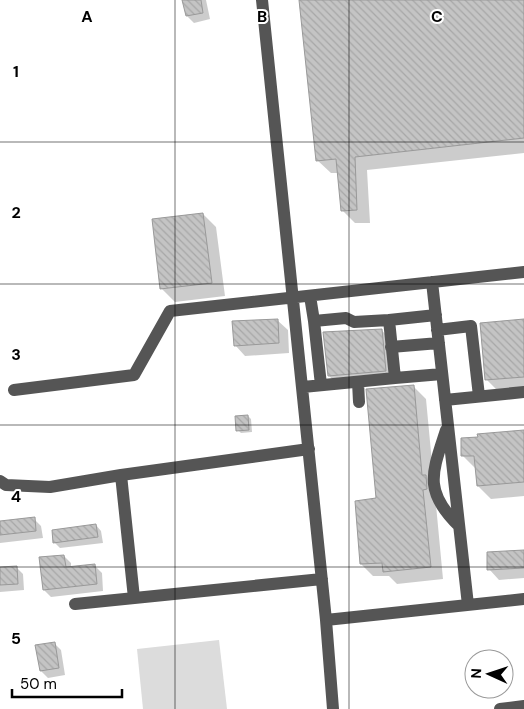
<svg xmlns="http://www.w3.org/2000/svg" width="524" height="709" font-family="'DM Sans',sans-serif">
<defs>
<pattern id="building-back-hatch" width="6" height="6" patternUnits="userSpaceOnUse" patternTransform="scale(1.25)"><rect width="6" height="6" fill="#c4c4c4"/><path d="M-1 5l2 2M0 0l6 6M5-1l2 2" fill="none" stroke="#a7a7a7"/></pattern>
</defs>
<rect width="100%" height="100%" fill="#fff"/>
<path fill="#dcdcdc" d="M219,640l8,69h-84l-6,-60z"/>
<path fill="#0003" d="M184,0h22l4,19 -16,4 -7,-7z
M300,0h224v153l-157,17 3,53h-15l-13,-13 -3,-37h-8l-14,-13z
M203,214l13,13 9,69 -50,6 -14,-14z
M277,320l11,10 1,23 -44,3 -10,-11z
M524,320v71l-24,2 -13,-13z
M381,330l11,10 4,41 -56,5 -11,-10z
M413,386l13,13 17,180 -46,5 -8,-8h-16l-12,-12 16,-65z
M248,416l3,3 1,13 -11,1 -3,-3z
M524,431v65l-33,3 -13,-13 -2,-17 -13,-13 16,-18z
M34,519l7,7 2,12 -43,5v-20z
M96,525l5,6 2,12 -43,5 -6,-6z
M524,551v27l-25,2 -10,-11z
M64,556l7,7v5l24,-2 7,7 1,18 -52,6 -7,-7z
M16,567l7,7 1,16 -24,2v-24z
M55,644l6,6 4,25 -17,3 -7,-7z"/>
<path fill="url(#building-back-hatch)" stroke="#999" d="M182,0h19l2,13 -17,3z
M299,0h225v138l-169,19 2,53 -16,1 -5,-52 -20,2z
M203,213l9,70 -52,6 -8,-70z
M278,319l1,24 -45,3 -2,-25z
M524,319v58l-39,3 -5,-57z
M382,329l4,42 -58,5 -5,-44z
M414,385l8,90h4l1,14 -4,1 8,77 -48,5 -1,-9 -22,1 -5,-63 21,-3 -10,-109z
M248,415l1,15 -13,1 -1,-15z
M524,430v52l-47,4 -3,-30h-13v-18l17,-1 -1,-3z
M35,517l1,14 -36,4v-14z
M96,524l2,13 -45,6 -1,-13z
M524,550v18l-37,2v-18z
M64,555l2,12 29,-3 2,20 -54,6 -4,-33z
M17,566l1,18 -18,1v-18z
M55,642l4,26 -19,3 -5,-26z"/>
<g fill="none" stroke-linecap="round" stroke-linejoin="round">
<path stroke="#555" stroke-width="12" d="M262,0l64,620 7,89
M432,282l36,323
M310,296l4,25
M389,320l47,-5
M437,330l34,-4 8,70
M391,347l48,-4
M395,378l47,-4
M358,382l1,20
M303,387c30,-3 61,-6 92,-9l-6,-58 -35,2 -8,-4 -32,3 7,64
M14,390l120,-15 36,-64 354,-39
M445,400l79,-8
M446,430c-14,43 -23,61 13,96
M121,475l13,123
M0,481l6,4 44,2 71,-12 188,-26
M75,604l247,-25
M326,620l198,-21
M500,709l24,-3"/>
</g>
<path fill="none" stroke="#000" stroke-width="1" stroke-opacity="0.55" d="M175,0v709M349,0v709M0,142h524M0,284h524M0,425h524M0,567h524"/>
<g font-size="16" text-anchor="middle" font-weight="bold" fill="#000" stroke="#fff" stroke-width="4" stroke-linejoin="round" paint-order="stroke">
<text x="87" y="22">A</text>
<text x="262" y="22">B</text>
<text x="437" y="22">C</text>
<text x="16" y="77">1</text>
<text x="16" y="218">2</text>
<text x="16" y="360">3</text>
<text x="16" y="502">4</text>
<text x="16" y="644">5</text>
</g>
<g transform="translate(489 674) rotate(273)"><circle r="24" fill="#ffffff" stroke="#999999"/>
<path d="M0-4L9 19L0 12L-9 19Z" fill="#000000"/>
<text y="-8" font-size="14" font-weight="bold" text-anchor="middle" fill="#000000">N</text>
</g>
<path d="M12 689v8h110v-8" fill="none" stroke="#000000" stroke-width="2.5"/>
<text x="20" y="689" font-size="15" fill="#000000" stroke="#ffffff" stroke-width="4" paint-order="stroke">50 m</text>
</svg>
